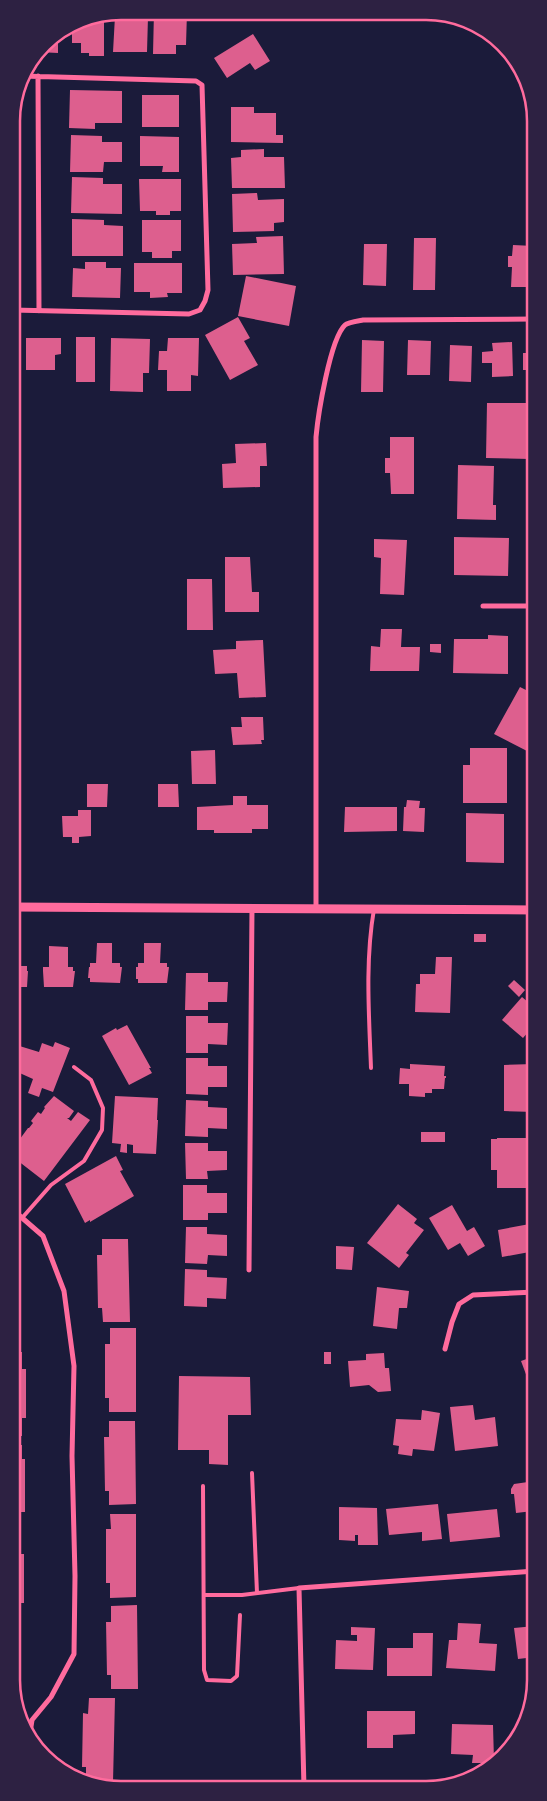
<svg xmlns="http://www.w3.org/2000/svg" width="547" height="1801" font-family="Inter,sans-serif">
<rect width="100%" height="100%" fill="#1b1b3a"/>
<path fill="#dd5f8e" d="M154,11l33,1 -1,33h-10v9h-23z
M104,15v41h-15v-3h-8v-10h-9v-18l8,-5z
M115,16l33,1 -1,35h-34z
M58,34v19l-20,-1 6,-9z
M253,34l17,27 -15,9 -5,-7 -23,15 -13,-20z
M70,90l52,1v32h-27v6l-26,-1z
M20,94v33h-9v-13l5,-19z
M142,95h37v32h-37z
M231,107h23v6h22v22h7v8l-52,-1z
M11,135h8l1,37h-8z
M71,135l31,1v6h20v20h-18l-1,10h-33z
M140,136l39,1v35h-17l1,-6h-23z
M264,149v8h20l1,31h-53l-1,-30 10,-1v-7z
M72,177l31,1v6h19v30l-51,-1z
M12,178h8l1,35h-9z
M139,179h42v32h-11v4h-14v-4h-16z
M257,193l1,7 26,-1v23l-10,1v8l-41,1 -1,-38z
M72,219l32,1v5l19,1v30h-51z
M142,220h39v31h-9v7h-20v-6h-10z
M12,221h8v36h-8z
M283,236l1,38 -51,1 -1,-31 25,-1 -1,-6z
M414,238h22l-1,52h-22z
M364,244h23l-1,42 -23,-1z
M513,245l21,1 -1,41h-22l1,-20h-4v-11h4z
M85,262h21v6h15l-1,30 -48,-1 1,-29 12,1z
M12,263h9v35h-9z
M134,263h48v30h-15l1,4 -18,1v-6h-16z
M246,276l50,10 -7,40 -51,-10z
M238,317l12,21 -6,3 14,24 -28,15 -25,-45z
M12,337h6l1,20h-7z
M76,337h19v45h-19z
M26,338h35v16l-6,1v15h-29z
M111,338l39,1 -1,34h-6v19l-33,-1z
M168,338h31l-1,38 -7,-1v16h-24v-21h-9l1,-19h8z
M362,340l22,1 -1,51h-22z
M408,340l23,1 -1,34h-23z
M512,342l1,34 -21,1v-14h-10v-11l11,-1 -1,-8z
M450,345l22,1 -1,36 -22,-1z
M523,353h11v17h-11z
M487,403h44l-1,56 -44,-1z
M390,437h24v57h-23l-1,-21h-5v-15h5z
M266,443l1,23h-7v21l-37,1 -1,-24 14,-1 -1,-19z
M458,465l36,1 -1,39h3v15l-39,-1z
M454,537l55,1 -1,38 -54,-1z
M374,539l33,1 -3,55 -24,-1 1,-36 -7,-1z
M225,557h25l2,35h7v20h-34z
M187,579h25l1,51h-26z
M381,629h21l-1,18h19l-1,24h-49l1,-25 9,1z
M488,635l20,1v38l-55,-1 1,-34h34z
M263,640l3,57 -27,1 -2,-25 -22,1 -2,-24 23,-1v-8z
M430,644h11v9l-11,-1z
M520,687l14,7v43l-7,14 -33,-17z
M241,717h22l1,23h-3l1,4 -29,1 -2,-18h11z
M470,748h37v55h-44v-38h7z
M215,750l1,34h-24l-1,-33z
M87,784h21l-1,23h-20z
M158,784h20l1,23h-21z
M233,796h14v9h21v24h-16v4h-38v-3h-17v-23l36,-2z
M407,800l13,1 -1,7h6l-1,24 -21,-1 1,-24h2z
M345,807h52v24l-53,1z
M78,810h13v26l-12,1v6h-7v-6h-9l-1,-21h16z
M466,813l38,1v49l-38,-1z
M474,934h12v8h-12z
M97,943h15v20h8v4h2l-2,16 -30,-1v-4h-2l1,-11h1v-4h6z
M144,943h17l-1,20h7v4h2l-2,16h-29v-4h-2v-12h2v-4h6z
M12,946h9v20h6v5h1l-1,16h-15z
M49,946l19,1v20h5v4h2l-2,16h-29l-1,-16v-4h6z
M436,957h16l-2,56 -35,-1 1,-28h4v-10h15z
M186,973h22v9h20l-1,20h-19v8h-23z
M514,980l11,10 -6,7 -11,-11z
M522,997l13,11v20l-4,-3 -4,4 2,2 -6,7 -21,-18z
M186,1016h22v7h20l-1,22 -19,-1v9h-22z
M127,1025l24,43h-2l3,5 -23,12 -27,-49 14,-8 1,2z
M55,1042l15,6 -17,44 -11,-4 -3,9 -11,-4 5,-14 -20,-9v-26l26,8 3,-9 11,4z
M186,1058h22v8h19v21h-19v8l-22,-1z
M410,1064l35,2 -1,10h2v2h-1l-1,11h-12v4h-7v4l-16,-1v-12h-10l1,-16 10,1z
M534,1064v15h-5v14h6v19l-31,-1v-46z
M54,1096l20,15 -5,7h-2l4,3 7,-9 12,8 -46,61 -31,-24v-11l2,-4 2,1 11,-15h1l4,-5 -2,-2 7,-9 3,2 4,-6 -1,-1z
M115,1096l43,2 -1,22h1l-2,34 -23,-1v-8l-6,-1v9l-7,-1 1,-8 -9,-1z
M186,1100l22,1v6l19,1v21l-19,-1v9l-23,-1z
M421,1132h24v10h-24z
M497,1138h30v36h6v14h-36v-18h-6v-31h6z
M185,1143h23v8h19v19l-20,1 1,8h-22z
M116,1156l7,14 -3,1 14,25 -44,26v-2l-5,3 -20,-39z
M183,1185h24v8h20v20h-19v7h-25z
M398,1204l19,15 -3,4 10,7 -18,23 3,2 -10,13 -32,-25z
M452,1205l15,26 7,-4 11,19 -17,10 -8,-13 -12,7 -19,-32z
M535,1223v28l-33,6 -4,-27z
M186,1227h21v7l20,1v21l-19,-1 -1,9 -22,-1z
M102,1239h26l2,83h-27l-1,-14h-4l-1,-53h5z
M336,1246l18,1 -2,23 -16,-1z
M185,1269l22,1v7l20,1 -1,21 -19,-1v9l-23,-1z
M377,1287l32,4 -2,17h-8l-2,21 -24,-3z
M13,1288l7,27 -4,1 4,18 -7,2z
M110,1328h26v84h-27v-14h-4v-54h5z
M13,1352h9v17h4v49h-4v18h-9z
M324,1352h7v12h-7z
M384,1353l1,15h4l2,23 -13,1 -9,-7 -19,2 -2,-26 18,-1v-6z
M535,1356v28l-5,1 -9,-24z
M179,1376l71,1 1,38h-23v50l-19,-1v-14h-31z
M473,1405l2,15 20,-3 3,29 -43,5 -5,-44z
M422,1410l18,3 -6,38 -21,-2 -1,7 -14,-2 1,-8 -6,-1 3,-26 25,1z
M109,1421h26l1,83 -27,1v-14h-4l-1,-54h5z
M13,1445h9v14h3v53h-4v16h-8z
M535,1470v46h-2v-5l-17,2 -2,-19h-3v-5l3,-5 14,-2 -1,-11z
M438,1504l4,35 -20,2v-9l-33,3 -3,-26z
M339,1507l38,1 1,37h-20v-10h-3v6l-16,-1z
M497,1509l3,28 -50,5 -3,-28z
M110,1514h26v83l-26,1v-15h-4v-54h5z
M13,1537h7v17h4v49h-4v18h-7z
M137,1605l1,84h-27v-14h-4l-1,-53h5v-16z
M458,1623l23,1 -2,19 18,1 -2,27 -49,-3 3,-28h8z
M535,1626v31l-17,2 -4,-31z
M351,1627l24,1 -2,42 -38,-1 1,-29 21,1v-6h-6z
M413,1633h20l-1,43h-45v-28h26z
M89,1698h26l-2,84 -25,-1 -2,-1v-13h-4l1,-54 5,1z
M367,1711h48v23l-22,1v13h-26z
M452,1724l41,1 1,36 -5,2h-17l1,-8 -22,-1z"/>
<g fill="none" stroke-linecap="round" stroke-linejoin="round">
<path stroke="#ff6b9d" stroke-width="4" d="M371,1068c-2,-53 -6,-107 3,-159
M22,1218l29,-33 33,-24 18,-31 1,-22 -12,-28 -17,-13
M252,1473l5,120
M203,1486l1,184 3,10 24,1 6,-5 3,-61
M204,1595h38l57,-7"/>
<path stroke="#ff6b9d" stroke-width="5" d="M38,76l1,235
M12,310l177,4 11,-4 5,-9 3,-11 -6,-205 -6,-4 -174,-5
M483,606h51
M316,909v-472c2,-22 14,-98 29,-112 3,-3 12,-4 18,-5l171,-1
M13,1210l30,26 21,55 10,75 -2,90 3,120 -1,78 -23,43 -19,23 -2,13
M249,1270l3,-362
M445,1349l7,-27 7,-18 14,-9 62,-3
M304,1788l-5,-200 236,-17"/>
<path stroke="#ff6b9d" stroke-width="9" d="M12,907l523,3"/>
</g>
<path d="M0 0H547V1801H0ZM121 20H426A101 101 0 0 1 527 121V1680A101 101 0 0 1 426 1781H121A101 101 0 0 1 20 1680V121A101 101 0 0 1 121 20Z" fill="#2d2142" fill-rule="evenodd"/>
<path fill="none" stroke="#ff6b9d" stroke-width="2.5" d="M121 20H426A101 101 0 0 1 527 121V1680A101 101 0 0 1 426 1781H121A101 101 0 0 1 20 1680V121A101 101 0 0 1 121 20Z"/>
</svg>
